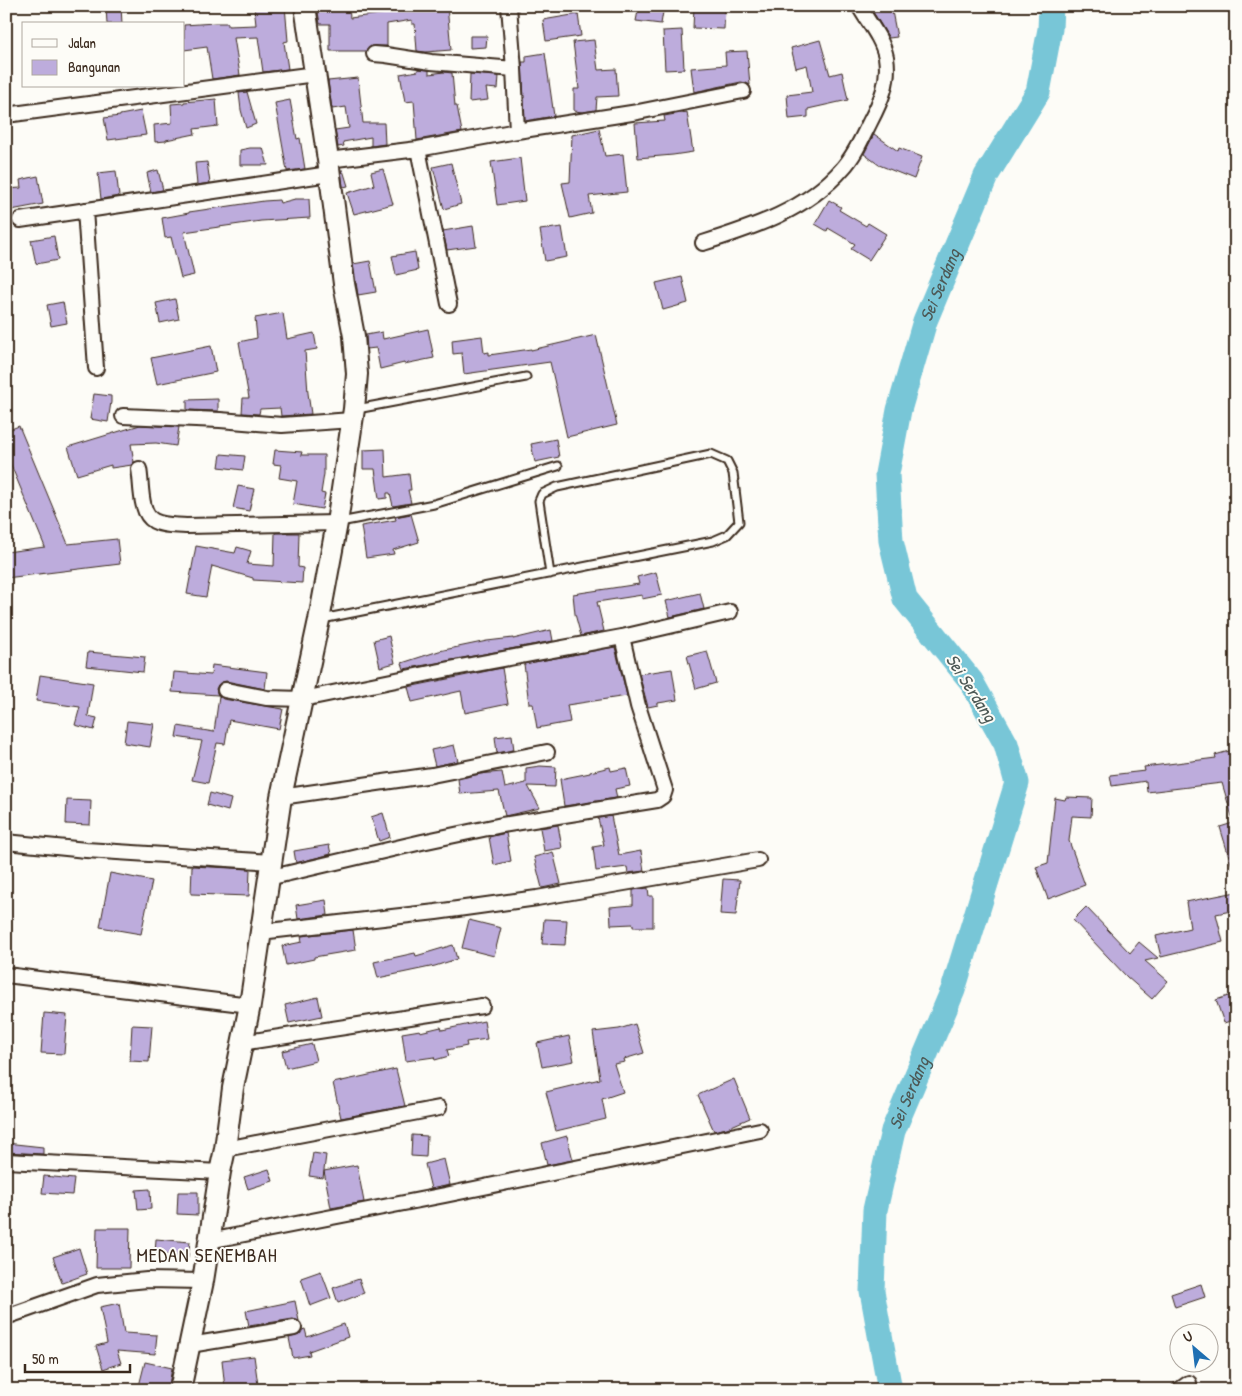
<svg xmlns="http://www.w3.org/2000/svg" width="1242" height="1396" font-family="'Patrick Hand',sans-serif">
<rect width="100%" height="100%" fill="#fdfcf7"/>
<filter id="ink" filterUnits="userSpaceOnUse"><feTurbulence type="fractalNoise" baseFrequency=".02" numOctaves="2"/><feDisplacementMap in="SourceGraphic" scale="10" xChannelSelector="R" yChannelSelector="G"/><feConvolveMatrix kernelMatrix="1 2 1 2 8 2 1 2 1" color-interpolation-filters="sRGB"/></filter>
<g filter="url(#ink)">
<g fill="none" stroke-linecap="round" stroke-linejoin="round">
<path stroke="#78c6d7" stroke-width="25" id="s1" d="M890,1390l-18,-99 3,-81 18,-79 60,-141 64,-207 -11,-39 -35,-63 -66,-82 -14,-58 -4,-67 12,-64 26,-89 61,-145 52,-84 12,-63 1,-23"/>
</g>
<path fill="#bdacdc" stroke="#3b2a1e" d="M106,6h15l1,18h-15z
M254,6h31l3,35 -4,1 4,27 -25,3 -5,-35 -24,1 6,37 -28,4 -5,-32 -23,3v-25l31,-2h13v3l28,-1z
M317,6h32l1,12 61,-8v-4h36l4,44 -25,2 -9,-1 -2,-27h-3v-4l-25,4v22h-16l-5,5h-36v-27h-10z
M639,6h25l-3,18 -25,-3z
M694,6h31l-1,23 -31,-1z
M885,6h6l6,31 -8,1 -16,-26 -1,-3z
M578,14l3,22 -35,5 -3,-21z
M682,30l2,39 -19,1 -2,-39z
M470,36h17l-1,11 -16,1z
M594,40l4,30 18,-1 2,27 -21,1 -1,13 -13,2 -9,-1v-22h5l-6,-47z
M820,40l10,35 12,-3 6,28 -40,9v8l-19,2 -2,-24 25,-3 -5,-27 -11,3 -5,-20z
M747,51l3,34 -4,-2 -5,-1 -47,10 -3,-24 35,-3 -1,-13z
M545,53l9,63 -29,5 -3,-59h4v-6z
M418,69l11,1v4l15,-2 8,1 3,33h2l5,26 -45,8 -3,-39 -9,1 -5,-28 18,-3z
M470,74l29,2 -1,13 -12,-1 2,12 -19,2z
M358,78l5,45h21l1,21 -14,2v-9l-28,5 1,4 -6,1 -3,-17 14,-2 -3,-21 -14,2 -4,-28z
M247,92l9,32 -10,4 -5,-18 -2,-17z
M216,99l2,27 -24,3 1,5 -29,6v1l-11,1 -1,-17 18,-2 -1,-19 13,-1v-1z
M290,100l7,39 3,-1 5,31 -18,2 -12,-68z
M141,111l5,24 -38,5 -4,-22 16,-2v-1z
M687,112l6,40 -20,3 -35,3 -3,-35 30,-2 -1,-5z
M599,129l6,27 18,-2 4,38 -38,4 3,17 -22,5 -8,-35 8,-1 2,-47z
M874,134l24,17 1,-3 23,9 -8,22 -35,-14 -15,-11z
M250,148h13l5,17h-28v-15z
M520,158l5,43 -28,4 -6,-43z
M207,162l3,21 -13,2 -2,-22z
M451,163l10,41 -17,5 -11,-42z
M383,169l10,35 -39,10 -7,-21 27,-8 -3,-13z
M158,170l5,20 -12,2 -4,-19z
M341,170h2l5,16 -5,1z
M116,171l3,25 -18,3 -3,-26z
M38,176l5,28 -37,7v-22l15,-1 -1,-8z
M295,199h14l1,19 -49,3 -77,11 10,43 -13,3 -10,-41 -6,1 -3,-20 27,-5v-1l75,-11 15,-1 1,3z
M829,200l12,7 -2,3 27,16 2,-3 18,11 -17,26 -18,-11 4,-5 -27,-16 -1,3 -12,-7z
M473,226l3,20 -29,4 -4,-19z
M562,227l5,30 -22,4 -5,-31z
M54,236l4,24 -22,4 -5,-24z
M415,252l3,18 -22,5 -4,-19z
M370,261l6,31 -18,3 -5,-31z
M682,277l6,26 -25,7 -7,-27z
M175,299l4,20 -19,4 -4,-20z
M63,302l4,21 -16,3 -4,-21z
M283,313l4,26 27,-6 3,16 -12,2 3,42 3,21 -30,2 -1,-8 -20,1 -1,5 -17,-1 1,-15h6l-10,-56 18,-4 -2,-20z
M428,329l6,29 -30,6v-1l-24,6 -4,-21 -9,1 -1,-14 16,-3 1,7z
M596,335l21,90 -50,12 -17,-75 -86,12 -2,-21 -9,1 -1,-14 30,-4 2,17 5,-1v3l42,-6v1z
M211,346l5,26 -59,12 -6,-26z
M94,394l17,2v6l-3,20 -18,-3z
M218,399v12l-31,-1v-10z
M140,425l39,2 -3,19 -20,-3 -25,1 3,18 -2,3 -21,3v-3l-34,10 -9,-28z
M19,426l49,118 49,-5 3,25 -114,14v-26l39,-5 -39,-94v-22z
M556,439l3,18 -24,5 -4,-18z
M385,449l1,28 23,-3 2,16h-3l3,13 -18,3 -3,-13h-3v5l-8,1 -4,-30h-12v-19z
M275,450l27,2 -1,3h23v19l-3,19 4,1 -3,15 -29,-5 4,-23 -18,-3 2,-13 -8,-1z
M221,454l24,2 -2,14 -24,-3z
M238,486l16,3 -5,22 -16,-3z
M411,514l8,28 -26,8 1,4 -28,4 -5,-32 35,-6 -1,-3z
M275,533h24l-1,34 5,1 -1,15 -49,-3v-2l-41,-12 -6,31 -19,-3 9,-48 39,7 2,-6 14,4 -4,13 27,2z
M656,572l6,23 -20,4v-4l-45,7 7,29 -23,5 -6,-22 -2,-20 66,-10 -2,-7z
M700,593l4,16 -34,8 -4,-16z
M551,630l2,11 -149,28 -2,-6 37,-12 48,-10 26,-3v1z
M389,636l6,27 -15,4 -6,-27z
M615,647l12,49 -60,9 3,17 -33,6 -4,-24h-4l-5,-40z
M707,651l9,32 -20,6 -9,-33z
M88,652l57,5 -2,15 -57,-6z
M212,665l55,7 -2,17 -39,-8 -4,1 -4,3 -2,4 2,6 -46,-3 2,-20 37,3z
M502,668l6,36 -43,9 -4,-22 -49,11 -4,-15z
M672,669l5,31 -19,3v2l-10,2 -9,-33z
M40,675l53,8 -5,33 9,2 -3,12 -19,-5 5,-18 -44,-6z
M219,696l4,3 60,10 -4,20 -50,-9 -4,24 -8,-1 -9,40 -16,-3 10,-39 -26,-4 2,-11 36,6z
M127,721l27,3 -4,23 -26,-4z
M512,735l2,15 -17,3 -2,-16z
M454,745l4,16 -23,5 -4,-16z
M1236,749v71h-3l-11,-37 -75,9 -1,-11 -34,5 -2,-11 35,-4 -1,-4 72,-9 -1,-3z
M540,766l16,1 -1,20 -27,-1 12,22 -35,8 -6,-25 -39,3 -2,-15 21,-5 23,-2 3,16 21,-5v-15z
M610,767l1,4 15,-3 4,18 -15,3 2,9 -53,8 -4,-27 30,-6v-1z
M210,793l21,6 -3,12 -21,-6z
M1066,797l26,1 -1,19 -19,-1 -3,25 16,44 -37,14 -12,-32 12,-4 7,-65 10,2z
M67,800l24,1 -1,24 -24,-1z
M383,813l7,24 -11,4 -8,-24z
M611,816l8,39 22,-4 3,20 -16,2 -1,-6 -31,4 -3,-24 11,-2 -6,-27z
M1236,822v48h-3l-13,-43z
M558,825l4,23 -18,3 -4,-23z
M506,833l5,28 -17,4 -5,-28z
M329,845l2,9 -35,9 -2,-12z
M553,852l8,32 -19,4 -8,-31z
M192,866l58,3 -1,27 -58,-2z
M110,873l42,8 -11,53 -41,-7z
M723,879l17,1 -4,35 -16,-1z
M648,888l1,8h4v31h-20v-3l-22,1 -1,-18 23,-2v-15z
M1236,892v18l-20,4 7,28 -62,15 -5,-21 34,-8 -4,-26z
M326,900l2,15 -30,4 -2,-14z
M1086,907l44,46 9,-11 19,16 -13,3 23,20 -16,18 -25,-22 -54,-57z
M544,919l23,1 -2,25 -23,-1z
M469,920l32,8 -7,28 -32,-8z
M353,930l3,20 -42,7v2l-28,6 -4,-19 20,-4 -1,-6z
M453,945l4,14 -22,7 -57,12 -4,-16 41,-9 1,3z
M1231,995l5,13v11l-12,4 -8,-23z
M318,997l4,19 -33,7 -4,-18z
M44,1013l23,2 -3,39 -23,-1z
M484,1021l3,18 -21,3 1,4 -20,4 2,6 -14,4 -1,-3 -28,4 -4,-28 18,-3v2l21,-5 1,3z
M635,1024l9,29 -20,6 1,3 -11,2 9,28 -21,7 4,20 -50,12 -10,-39 54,-13 -7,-47 26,-3z
M132,1025l20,1 -3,36 -19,-1z
M569,1036l5,25 -32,6 -5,-24z
M312,1044l4,17 -30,7 -4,-17z
M396,1069l9,37 -64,12 -8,-35z
M734,1079l16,39 -23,10 -13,3 -16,-36z
M412,1135l15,1 -1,21 -15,-1z
M567,1136l6,24 -26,5 -5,-22z
M6,1143l37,4v7l-37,-2z
M313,1153l13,2 -3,23 -14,-2z
M444,1159l6,26 -19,4 -6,-25z
M357,1165l7,37 -33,6 -7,-37z
M269,1169l4,12 -25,8 -4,-12z
M44,1176l30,3 -2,16 -30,-2z
M150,1189l1,20 -13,1 -2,-20z
M178,1192h20v23l-21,-1z
M97,1228h33l-1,40h-33z
M156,1239l34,3 -2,15 -33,-3z
M79,1248l8,26 -25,9 -9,-26z
M321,1271l10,27 -21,8 -9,-28z
M359,1279l5,14 -26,10 -5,-15z
M1201,1284l4,13 -30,10 -4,-13z
M295,1301l4,20 -6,-2 -44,7 -3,-15z
M119,1303l5,30 33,2 -2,19 -38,-3 4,12 -18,6 -7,-23 11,-3 -7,-36z
M344,1324l4,13 -39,14 1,4 -17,3 -4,-20 10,-3 3,-5 3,-1 2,8z
M254,1356l4,29 -33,4 -3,-29z
M145,1362l27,6 -4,22h-30z"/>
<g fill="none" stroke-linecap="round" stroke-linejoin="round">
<g stroke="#3b2a1e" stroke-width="11">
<path id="service" d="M357,409l169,-32
M340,522l94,-18 124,-38
M322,619l391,-78 14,-6 12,-13 -6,-49 -6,-12 -16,-7 -154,33 -15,7 -3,7 11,73"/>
</g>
<g stroke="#3b2a1e" stroke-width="18">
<path id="minor" d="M509,6l5,63 3,62
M374,54l12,1 45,7 83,7
M6,115l309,-41
M418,149l31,155
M328,160l90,-11 99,-18 121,-19 105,-21
M85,210l11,158
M20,220l309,-46
M703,243c51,-16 104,-33 140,-75 12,-13 19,-30 27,-46 11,-21 20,-41 16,-65 -4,-19 -18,-35 -27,-51
M123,416l97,4 62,5 70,-5
M139,469c3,14 0,44 15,52 9,5 21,4 32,5l151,-3
M225,690l42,8 36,1 152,-31 167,-31 108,-25
M281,797l151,-22 115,-23
M6,842l80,8 186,12
M268,878l154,-36 80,-17 155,-25 6,-4 2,-6 -27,-84 -16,-69
M260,932l176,-20 101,-14 221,-38
M6,975l244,30
M241,1043l241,-37
M225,1149l214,-41
M6,1161l214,11
M209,1241l236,-46 315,-65
M6,1317l91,-32 50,-5 56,1
M190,1345l104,-17
M1179,1390l10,-7"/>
</g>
<g stroke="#3b2a1e" stroke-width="24">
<path id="secondary" d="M180,1390l23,-109 17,-109 5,-23 8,-61 17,-83 31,-208 38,-177 18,-97 17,-114 3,-35 -3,-38 -10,-52 -16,-124 -23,-154"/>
</g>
<use href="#service" stroke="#fdfcf7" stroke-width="7"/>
<use href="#minor" stroke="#fdfcf7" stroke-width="14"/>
<use href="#secondary" stroke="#fdfcf7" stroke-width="20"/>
</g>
</g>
<g text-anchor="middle" stroke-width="4" stroke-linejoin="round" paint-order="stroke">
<g font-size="18" font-style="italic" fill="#4d5956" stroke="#fdfcf7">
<text dy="6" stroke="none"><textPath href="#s1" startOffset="1174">Sei Serdang</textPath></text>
<text transform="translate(971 688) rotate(57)" y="6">Sei Serdang</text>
<text dy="6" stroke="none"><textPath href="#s1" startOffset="304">Sei Serdang</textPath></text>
</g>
<g font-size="19" letter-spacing="1" fill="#3b2a1e" stroke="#fdfcf7">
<text x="207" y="1262">MEDAN SENEMBAH</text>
</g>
</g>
<rect width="1242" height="1396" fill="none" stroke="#fdfcf7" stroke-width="25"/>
<rect x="12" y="12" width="1217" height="1371" fill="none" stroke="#3b2a1e" stroke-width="2" filter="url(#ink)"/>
<rect x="22" y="22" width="162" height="65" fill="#fdfcf7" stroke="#afa8a0"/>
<rect x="32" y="39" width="25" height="8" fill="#fdfcf7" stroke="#afa8a0"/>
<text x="68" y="48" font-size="15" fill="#3b2a1e">Jalan</text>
<rect x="32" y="60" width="25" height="15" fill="#bdacdc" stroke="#afa8a0"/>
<text x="68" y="72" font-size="15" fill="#3b2a1e">Bangunan</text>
<g transform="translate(1194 1348) rotate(332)"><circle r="24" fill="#fdfcf7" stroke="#afa8a0"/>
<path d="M0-4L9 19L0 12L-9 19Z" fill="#1f6fb2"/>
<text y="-8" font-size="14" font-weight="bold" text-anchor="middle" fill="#3b2a1e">U</text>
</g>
<path d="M25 1364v8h105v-8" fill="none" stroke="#3b2a1e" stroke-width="2.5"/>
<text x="32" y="1364" font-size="15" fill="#3b2a1e" stroke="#fdfcf7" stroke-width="4" paint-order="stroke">50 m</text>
</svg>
